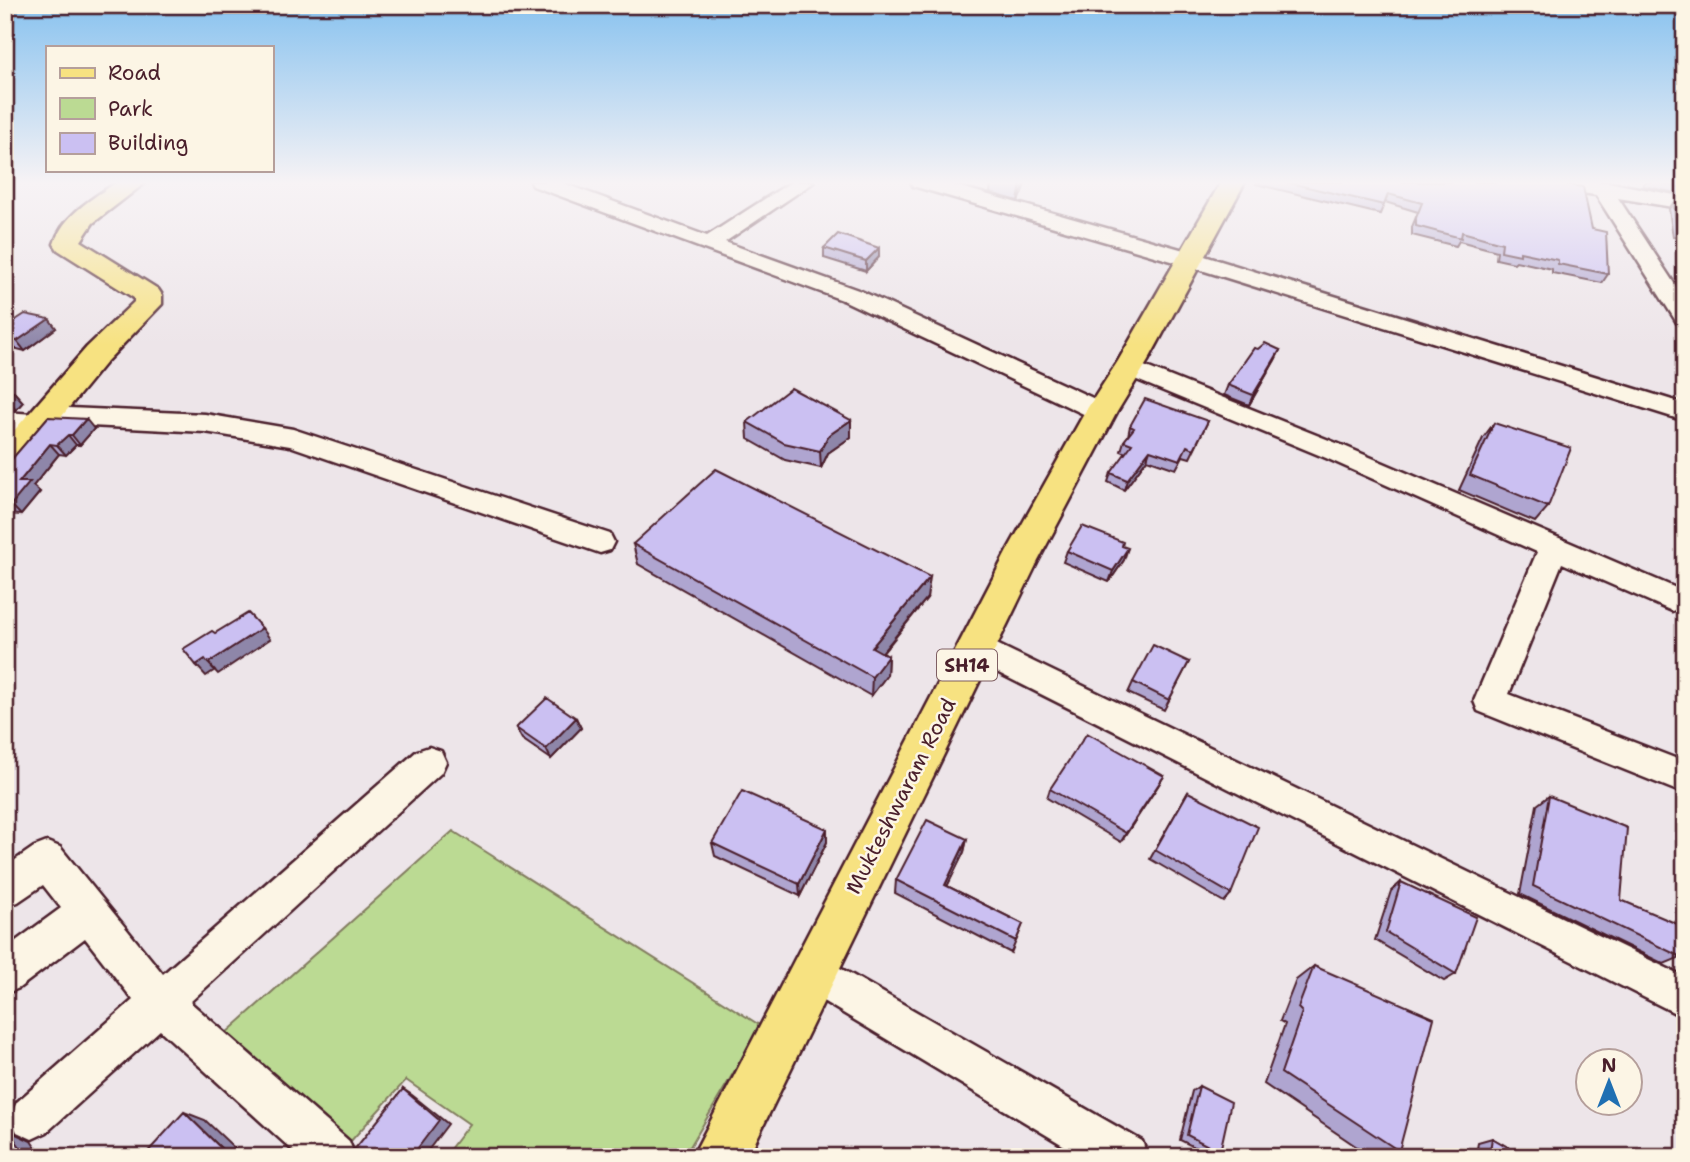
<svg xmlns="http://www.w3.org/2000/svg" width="1690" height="1162" font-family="'Shantell Sans',sans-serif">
<rect width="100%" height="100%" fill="#ede5e9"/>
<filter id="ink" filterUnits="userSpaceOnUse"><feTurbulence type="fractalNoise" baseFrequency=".0143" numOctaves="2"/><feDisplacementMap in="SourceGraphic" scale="14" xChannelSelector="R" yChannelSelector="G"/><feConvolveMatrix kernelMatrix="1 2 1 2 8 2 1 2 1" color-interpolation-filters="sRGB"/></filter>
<g filter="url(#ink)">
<path fill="#bbda93" stroke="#827c5f" stroke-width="2" d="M453,831l308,195 -77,131h-240l25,-33 -63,-44 -66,73 -114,-120z"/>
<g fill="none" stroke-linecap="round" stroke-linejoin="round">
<g stroke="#4a1f2b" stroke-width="5">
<path id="minor" d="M531,182h29l147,54 84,-54h23l-89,60 136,49 249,115 4,6 -4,6 -9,2 -9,-2 -247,-117 -312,-115z
M911,182h32l255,72 487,150v17l-503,-157 -269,-78z
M1536,182h72l77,15v12l-67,-11 67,102v25l-8,-2 -3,-5 -78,-123 -51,-7z
M1129,360l215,86 339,145v16l-11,4 -110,-48 -53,131 176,68v32l-207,-83 -4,-10 63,-149 -211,-94 -206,-85 -3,-5 3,-5z
M46,407l159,7 88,15 317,105 4,8 -4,8 -10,3 -310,-107 -85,-14 -153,-8 -3,5 -9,3 -35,-2v-18l29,2 3,-5z
M976,634l709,343v41l-720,-362 -5,-9 5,-9z
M429,747l12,4 5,11 -5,11 -251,229 159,139 6,16h-55l-140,-127 -113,102 -15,7 -15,-7 -7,-15 7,-15 116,-102 -48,-62 -66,50 -14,6v-45l56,-41 -18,-23 -25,17 -13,5v-40l29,-20 13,-5 13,5 103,127 254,-223z
M812,952l330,189 6,16h-65l-285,-171 -6,-14 6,-14z"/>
</g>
<g stroke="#4a1f2b" stroke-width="5">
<path id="major" d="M117,182h29l-53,41 -12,18 77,48 4,6v9l-55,57 -90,110 -12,3v-33l82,-94 47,-45v-4l-76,-48 -4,-6c9,-29 39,-46 63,-62z
M1221,182h24l-97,179 -31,51 -79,149 -290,596h-56l315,-606 78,-139 33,-51z"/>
</g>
<use href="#minor" fill="#fcf5e5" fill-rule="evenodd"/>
<use href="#major" fill="#f7e281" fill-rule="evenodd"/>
</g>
<path fill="#afa5d0" stroke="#4a1f2b" stroke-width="2" d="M991,182h35l-8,19 -28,-8z
M1257,182h293l42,47 16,45 -6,9 -50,-10v-4l-36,-8 -2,2 -18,-4 1,-8 -38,-10 -3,5 -44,-11v-8l6,-15 -33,-10 -5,12 -124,-30z
M1644,182h41v13l-42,-9z
M1673,203l12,2v44l-5,-11 -7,-1 -4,-28z
M824,248l55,9 -13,14 -42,-13z
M49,319l7,9 -31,23 -20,-5v-19z
M1258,349l22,1 -5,10 -26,45 -25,-10 4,-10z
M5,391h8l10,11 -7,8h-11z
M48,417l46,12 -14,16h-4l-10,10 -7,-1 -26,32 7,6 -19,23 -16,-1v-47z
M851,420v17l-23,16 -7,15 -36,-8 -37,-21 -1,-17z
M1208,421l-18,37 -7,-2 -7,13 -29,-10 -23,31 -16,-8 3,-9 15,-20 -5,-2 3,-10 4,-5 2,-10z
M1494,423l54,84 -13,15 -76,-32 24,-52z
M633,544l294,54 -44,55 5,3 -1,19 -16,21 -233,-132z
M1122,546l2,14 -15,22 -46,-20 4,-11z
M1189,662l-25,48 -36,-17 5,-11z
M576,718l5,10 -30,31 -29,-20 -6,-11z
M1164,776l-43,66 -74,-44 3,-9z
M1188,792l43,102 -7,8 -74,-43z
M1549,796l72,104 60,57 -17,7 -144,-70 17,-89z
M827,829v13l-27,54 -85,-40 -3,-13z
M967,839l-3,13 -17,34 76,38 -12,29 -116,-60 1,-13z
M1401,882l55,92 -12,7 -69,-41 16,-49z
M1314,966l85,185 -17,6h-10l-108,-73 21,-60 -5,-3 16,-41z
M1199,1086l21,66 -8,4 -32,-16 12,-49z
M1492,1138l33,19h-49l2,-15z"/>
<path fill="#8e86a9" stroke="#4a1f2b" stroke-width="2" d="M1021,182h5l-8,19 3,-17z
M879,248v9l-13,14v-10z
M49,319l7,9 -31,23 -8,-10z
M1280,350l-5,10 -26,45 4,-10z
M13,391l10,11 -7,8 -10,-11z
M86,419l8,10 -14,16 -8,-10z
M851,420v17l-23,16 -7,15 -1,-17 8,-15z
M68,435l8,10 -10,10 -9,-10z
M50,444l9,10 -26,32 7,6 -19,23 -10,-10 8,-23z
M1150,450l-3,9 -23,31 3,-10z
M1128,548l-4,12 -15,22 4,-11z
M930,577l-3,21 -56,68 1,-19z
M262,628l8,11 -52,35 -10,-11z
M888,656l-1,19 -16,21 1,-19z
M205,659l10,11 -9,6 -10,-11z
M576,718l5,10 -30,31 -5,-10z
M1164,776l-6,10 -37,56 5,-9z
M827,829v13l-27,54 -1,-12z
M967,839l-3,13 -22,45 3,-12z
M403,1089l9,6 36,29 -25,33h-12z
M184,1112l21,8 39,37h-14z
M5,1132l11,2 15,7 11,16h-15l-22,-24z"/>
<path fill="#cbc0f2" stroke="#4a1f2b" stroke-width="2" d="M1286,182h264l33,5 9,42 14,3 2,42 -50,-10v-4l-38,-8v3l-19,-4 1,-8 -40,-11 -1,6 -45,-12v-8l6,-15 -34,-9 -4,11z
M1656,182h29v6z
M1673,203l12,2v28l-8,-2z
M838,234l41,14 -13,13 -42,-13z
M25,314l24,5 -32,22 -12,-3v-11z
M1265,343l15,7 -27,45 -25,-10 26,-37 4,1z
M791,388l60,32 -23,16 -8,15 -36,-8 -37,-21z
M5,391h8l-7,8h-1z
M1145,399l63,22 -14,28 -7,-3 -7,14 -30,-10 -23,30 -16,-7 21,-29 -8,-3 10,-13 -4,-2z
M48,417l38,2 -14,16h-4l-11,10 -7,-1 -31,38h11l-19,23h-6v-38z
M1494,423l77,25 -23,59 -78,-32z
M716,469l214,108 -58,70 16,9 -16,21 -239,-133z
M1082,526l41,16 -1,4 6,2 -15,23 -46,-20z
M248,613l14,15 -54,35 -3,-4 -9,6 -13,-16 29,-18 3,2z
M1153,645l36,17 -20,38 -36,-18z
M547,698l29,20 -30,31 -30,-21z
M1087,733l77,43 -38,57 -76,-44z
M742,791l85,38 -28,55 -87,-41z
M1188,792l70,35 -27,67 -76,-44z
M1549,796l78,32 -6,72 61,26 -1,31 -148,-71z
M927,820l40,19 -22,46 78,39 -7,17 -120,-61z
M1401,882l75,35 -20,57 -70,-42z
M1314,966l120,52 -35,133 -118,-78 21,-61 -4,-4z
M1199,1086l32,16 -11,50 -33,-17z
M403,1089l36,31 -28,37h-59l-2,-2z
M184,1112l46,45h-87z
M5,1133l8,4 14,20h-22z
M1492,1138l33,19h-36z"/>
</g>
<linearGradient id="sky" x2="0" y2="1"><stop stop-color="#88c2ef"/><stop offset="0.53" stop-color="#f7f3f5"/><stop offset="1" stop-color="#f7f3f5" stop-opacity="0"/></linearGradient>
<rect width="1690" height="345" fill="url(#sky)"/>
<g text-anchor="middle" stroke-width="5" stroke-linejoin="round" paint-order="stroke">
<rect fill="#fcf5e5" stroke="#7f5f63" stroke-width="2" x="937" y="649.5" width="60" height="31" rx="5"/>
<g font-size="19" font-weight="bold" fill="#4a1f2b">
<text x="967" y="672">SH14</text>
</g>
<g font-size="21" fill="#4a1f2b" stroke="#fcf5e5">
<text transform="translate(901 796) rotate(-63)" y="7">Mukteshwaram Road</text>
</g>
</g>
<rect width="1690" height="1162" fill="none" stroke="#fcf5e5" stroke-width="28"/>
<rect x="14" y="14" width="1662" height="1134" fill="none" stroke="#4a1f2b" stroke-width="2.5" filter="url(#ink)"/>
<rect x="46" y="46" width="228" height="126" fill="#fcf5e5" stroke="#b59f9b" stroke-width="2"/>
<rect x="60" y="68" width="35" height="10" fill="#f7e281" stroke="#b59f9b" stroke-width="2"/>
<text x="108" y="80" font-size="21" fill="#4a1f2b">Road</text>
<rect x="60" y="98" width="35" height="21" fill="#bbda93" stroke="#b59f9b" stroke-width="2"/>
<text x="108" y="116" font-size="21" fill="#4a1f2b">Park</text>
<rect x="60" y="133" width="35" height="21" fill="#cbc0f2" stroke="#b59f9b" stroke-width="2"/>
<text x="108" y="150" font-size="21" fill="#4a1f2b">Building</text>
<g transform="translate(1609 1082)"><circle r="33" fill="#fcf5e5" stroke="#b59f9b" stroke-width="2"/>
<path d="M0-5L12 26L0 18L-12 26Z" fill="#1f6fb2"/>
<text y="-10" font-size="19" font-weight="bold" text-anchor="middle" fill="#4a1f2b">N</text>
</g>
</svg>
